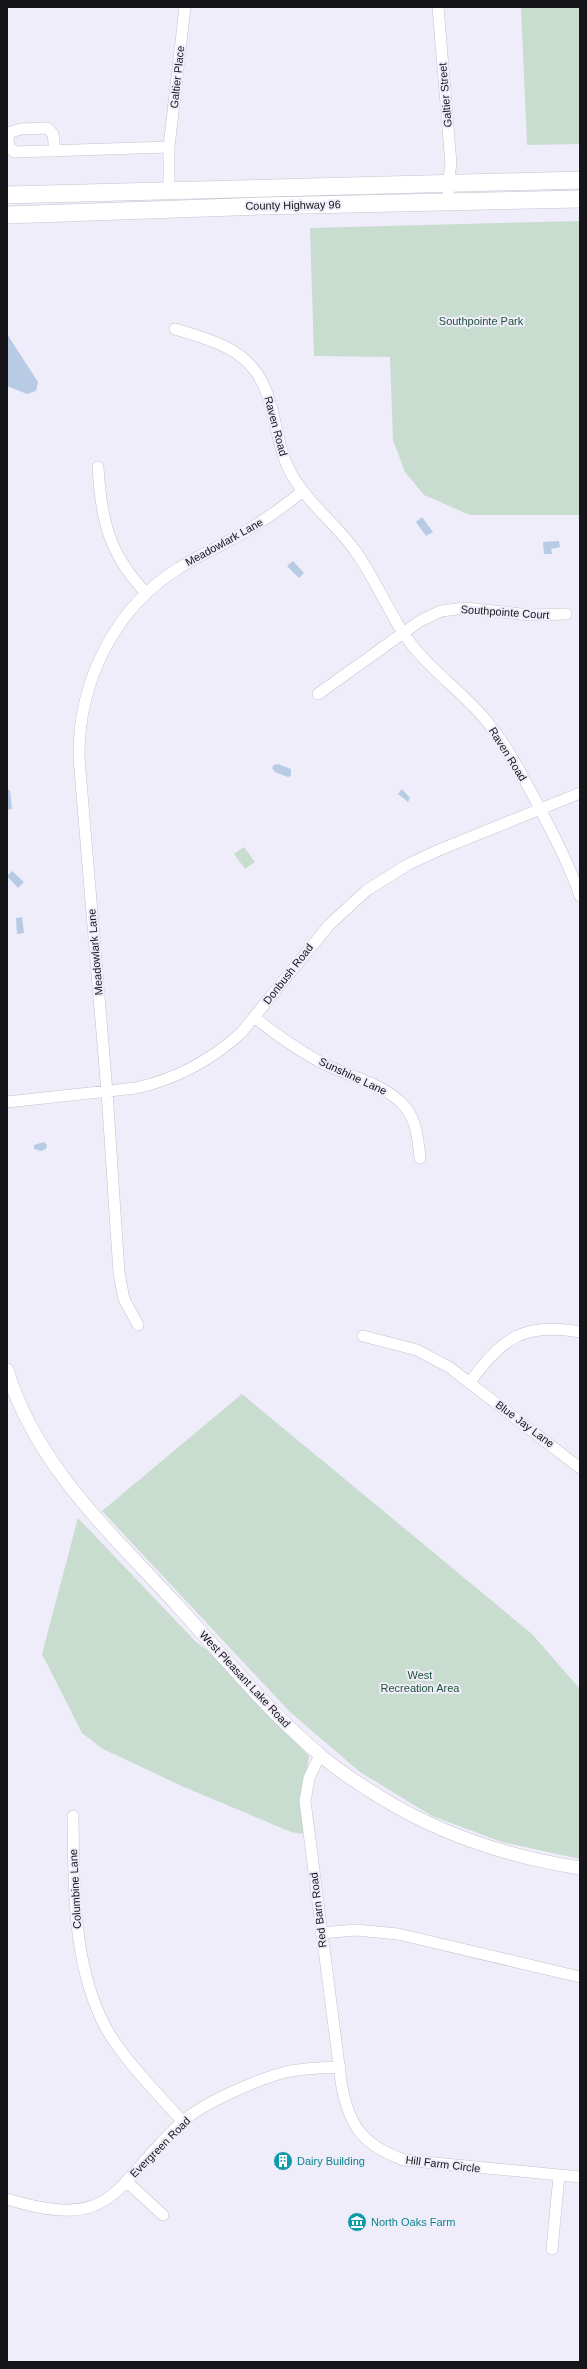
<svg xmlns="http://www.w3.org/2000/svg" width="587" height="2369" font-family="Arial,sans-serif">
<rect width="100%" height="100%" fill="#efedfa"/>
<path fill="#c8dccf" d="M521,7h59v137l-53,1z
M580,221v294h-110l-46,-20 -19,-23 -12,-32 -3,-83 -76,-1 -4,-128z
M244,847l11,15 -10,7 -11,-15z
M242,1394l290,240 48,55v170l-78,-17 -70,-26 -72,-44 -70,-60 -188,-201z
M78,1518l118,124 11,8 102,106 -7,44 2,34 -13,-2 -107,-45 -81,-38 -21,-16 -40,-79z"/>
<path fill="#b7cbe4" d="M7,334l31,48 -2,9 -9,3 -20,-8z
M422,517l11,15 -7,4 -10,-14z
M559,541l1,6 -9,2 1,5h-8l-1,-12z
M293,561l11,12 -5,5 -12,-12z
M278,764l13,5v7l-3,1 -13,-5 -3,-4 2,-3z
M402,789l8,9 -2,4 -10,-8z
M7,790h3l2,19 -5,1z
M12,871l12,11 -6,6 -11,-12z
M22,917l2,16 -7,1 -1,-16z
M44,1142l3,3 -1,4 -5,2 -7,-2v-4z"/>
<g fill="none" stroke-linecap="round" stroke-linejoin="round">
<g stroke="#c5c2cf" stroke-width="12">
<path id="minor" d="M438,7l13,157 -3,19 1,19
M55,151l-2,-17 -6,-6 -26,1 -10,3 -3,6 1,9 6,5 154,-5
M169,191v-44l16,-140
M175,329c26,8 59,16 77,38 27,31 20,79 43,113 17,27 43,46 61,72 22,31 35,68 60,98 21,25 48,44 69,69 22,26 37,56 53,86 15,29 31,59 42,91
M98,467c3,53 11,87 48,126
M318,694l102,-73 21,-10 24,-3 65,7 36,-1
M254,1017c21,17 43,32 66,45 28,15 66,21 86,46 11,14 12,33 14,50
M7,1102l129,-14c41,-9 74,-27 105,-55l88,-108 38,-35 42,-26 30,-14 141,-57
M138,1325l-14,-26 -5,-26 -12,-181 -28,-334c-1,-75 35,-150 100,-190 17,-11 36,-19 53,-29 25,-13 48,-30 70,-47
M363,1336l54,14 32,17 131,101
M470,1382c33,-44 53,-60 110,-50
M320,1755l-11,23 -4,23 36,280c7,44 21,64 63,79l176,17
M73,1816c1,68 -1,137 27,200 16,37 56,75 82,105
M321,1933l35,-3 42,4 182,43
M126,2181l37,34
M7,2199c111,34 106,-15 175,-77 21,-19 76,-43 104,-50 17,-4 36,-4 54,-5
M552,2249l7,-73"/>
</g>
<g stroke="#c5c2cf" stroke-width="14">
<path id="tertiary" d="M7,1370c29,96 105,164 170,235 46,51 90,105 142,149 18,16 40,30 61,43 61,38 130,60 200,71"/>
</g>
<g stroke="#c5c2cf" stroke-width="18">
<path id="primary" d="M7,195l573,-15
M7,215l255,-9 318,-7"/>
</g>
<use href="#minor" stroke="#fff" stroke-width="11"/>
<use href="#tertiary" stroke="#fff" stroke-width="13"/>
<use href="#primary" stroke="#fff" stroke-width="17"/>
</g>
<defs>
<g id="building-disc" transform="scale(1)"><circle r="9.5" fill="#0f9aa8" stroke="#efedfa"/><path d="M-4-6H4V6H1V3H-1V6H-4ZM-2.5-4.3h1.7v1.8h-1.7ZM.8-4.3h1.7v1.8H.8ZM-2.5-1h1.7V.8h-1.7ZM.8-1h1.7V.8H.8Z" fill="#fff"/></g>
<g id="museum-disc" transform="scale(1)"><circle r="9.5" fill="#0f9aa8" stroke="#efedfa"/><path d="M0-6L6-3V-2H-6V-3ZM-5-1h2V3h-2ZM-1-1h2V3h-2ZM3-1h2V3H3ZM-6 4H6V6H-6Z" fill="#fff"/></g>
</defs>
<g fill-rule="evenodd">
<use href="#building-disc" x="283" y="2161"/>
<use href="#museum-disc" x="357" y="2222"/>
</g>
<g text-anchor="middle" stroke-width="4" stroke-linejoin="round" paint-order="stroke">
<g font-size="11" fill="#161519" stroke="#efedfa">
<text transform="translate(177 77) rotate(-84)" y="4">Galtier Place</text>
<text transform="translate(445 95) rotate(-95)" y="4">Galtier Street</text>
<text transform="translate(293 205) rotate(-1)" y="4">County Highway 96</text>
<text transform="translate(276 426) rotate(75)" y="4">Raven Road</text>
<text transform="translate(224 542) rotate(-29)" y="4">Meadowlark Lane</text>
<text transform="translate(505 612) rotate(4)" y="4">Southpointe Court</text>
<text transform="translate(508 754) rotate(58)" y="4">Raven Road</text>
<text transform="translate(95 952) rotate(-95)" y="4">Meadowlark Lane</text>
<text transform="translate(288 974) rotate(-52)" y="4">Donbush Road</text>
<text transform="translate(353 1076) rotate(25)" y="4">Sunshine Lane</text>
<text transform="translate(525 1424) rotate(37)" y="4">Blue Jay Lane</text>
<text transform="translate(245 1679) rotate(47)" y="4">West Pleasant Lake Road</text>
<text transform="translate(75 1889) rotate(-93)" y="4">Columbine Lane</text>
<text transform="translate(318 1910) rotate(-97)" y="4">Red Barn Road</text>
<text transform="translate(160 2147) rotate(-45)" y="4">Evergreen Road</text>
<text transform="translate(443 2164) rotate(7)" y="4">Hill Farm Circle</text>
</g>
<g font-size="11" fill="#205338" stroke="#efedfa">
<text x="481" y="325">Southpointe Park</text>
<text x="420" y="1679">West<tspan x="420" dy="13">Recreation Area</tspan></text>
</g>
<g font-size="11" fill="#0d838f" stroke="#efedfa" text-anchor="start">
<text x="297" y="2165">Dairy Building</text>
<text x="371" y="2226">North Oaks Farm</text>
</g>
</g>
<rect width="587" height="2369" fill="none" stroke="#161519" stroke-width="16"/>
</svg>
